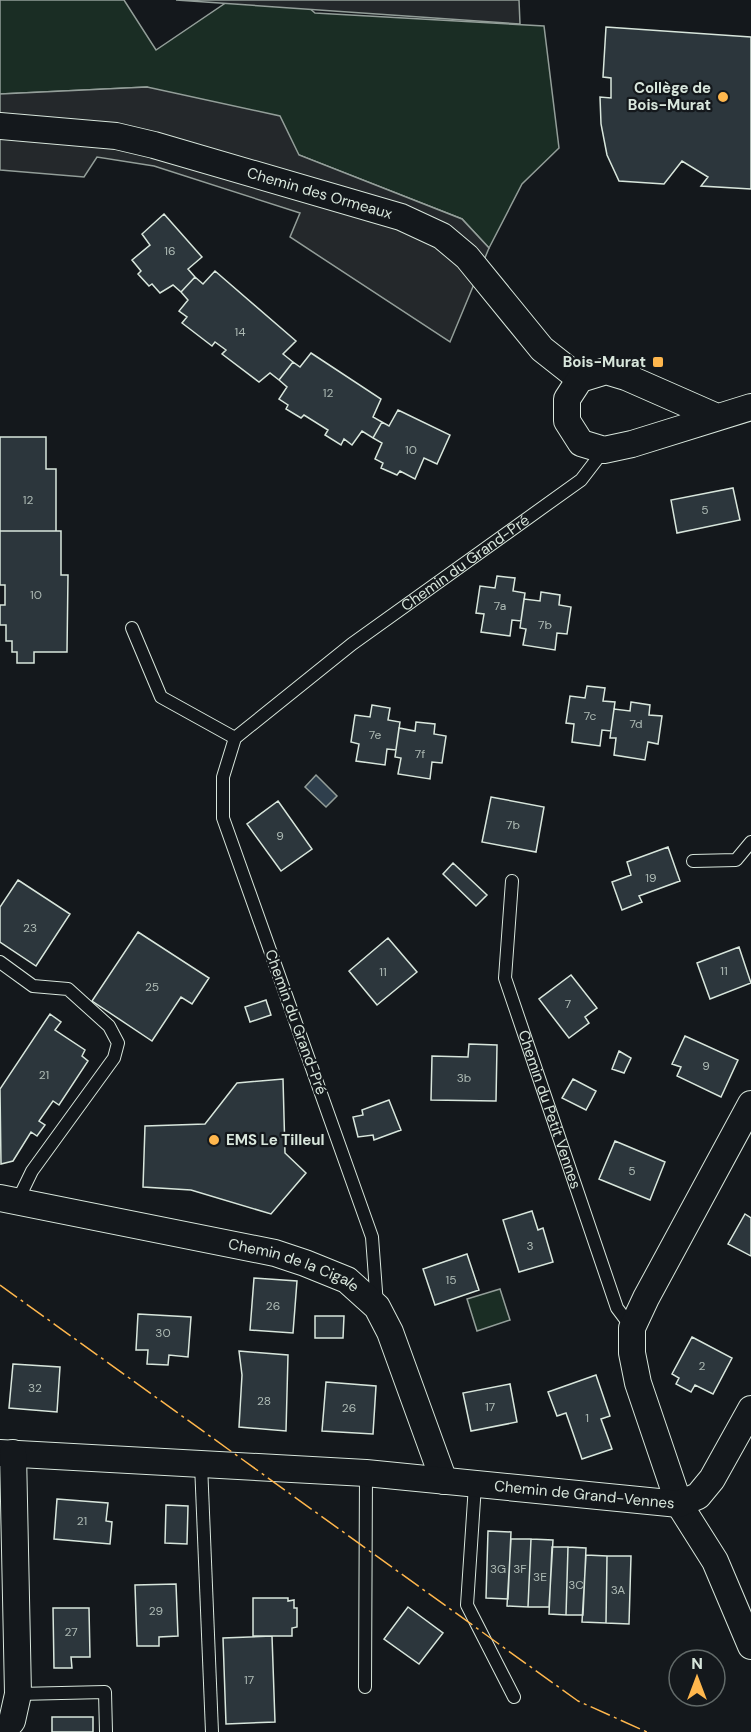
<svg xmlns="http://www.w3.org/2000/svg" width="751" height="1732" font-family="'DM Sans',sans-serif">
<rect width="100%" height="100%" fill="#14181c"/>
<path fill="#1a2d24" stroke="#939e99" stroke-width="1.5" d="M0,0h124l32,50 74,-50h70l15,13 229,13 15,122 -37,36 -33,64 -27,-29 -163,-64 -152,-68 -147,7z
M500,1289l10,31 -33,11 -10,-32z"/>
<path fill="#24282b" stroke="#939e99" stroke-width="1.5" d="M176,0h343l1,24z
M147,87l133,29 19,39 163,64 27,29 -39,94 -160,-105 10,-24 -146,-47 -57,-9 -13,20 -84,-7v-76z"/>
<path fill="#2f3f4d" stroke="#939e99" stroke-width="1.5" d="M316,775l21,21 -11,11 -21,-20z"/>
<path fill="#2c363c" stroke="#d8e6dc" stroke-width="1.5" d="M606,27l145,10v152l-50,-3 7,-9 -26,-16 -18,23 -45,-3 -12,-26 -6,-31 -1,-27 11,1v-20l-8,-1z
M164,214l38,43 -14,12 7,8 -14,15 -8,-7 -13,8 -8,-9 -3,2 -11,-12 3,-3 -9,-11 18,-15 -8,-11z
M215,271l81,70 -13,13 10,8 -14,18 -9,-7 -11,9 -37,-28 4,-4 -11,-8 -3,4 -30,-23 5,-6 -8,-6 9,-11 -7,-8 14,-15 8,7z
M311,353l70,46 -8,18 9,5 -9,16 -11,-7 -10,14 -8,-6 -3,6 -16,-10 3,-5 -24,-15 -3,3 -15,-9 2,-4 -9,-6 8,-12 -8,-7 14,-18 7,5z
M398,410l52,25 -13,29 -13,-6 -9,21 -15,-8 -3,4 -16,-7 2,-5 -8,-4 7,-16 -9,-5 9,-16 7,4z
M0,437h46v32h10v62h-56z
M733,488l7,32 -63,13 -6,-33z
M0,531h61v44h7l-1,77h-33v11h-17v-11h-5v-11h-6v-16h-6v-20h5v-20h-5z
M497,576l18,2 -2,13 12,2 -4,28 -9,-1 -2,16 -29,-4 3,-18 -8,-1 4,-27 15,2z
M541,592l19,3 -1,10 12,2 -4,27 -10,-1 -2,17 -32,-5 3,-16 -6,-1 4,-29 16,2z
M587,686l18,2 -2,13 12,1 -4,29 -9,-1 -2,16 -28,-4 2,-18 -8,-1 4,-27 15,2z
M631,702l19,3 -1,10 13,1 -4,28 -10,-2 -3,18 -31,-5 2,-17h-6l4,-29 16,2z
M372,705l18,3 -2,12 12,2 -4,28 -9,-1 -2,16 -29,-4 3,-17 -8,-2 4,-27 15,2z
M416,722l19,2 -1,10 12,2 -4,27 -10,-1 -2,17 -32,-5 3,-16 -6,-1 4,-29 16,3z
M491,797l53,10 -8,45 -54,-10z
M278,801l34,48 -31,22 -34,-47z
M668,847l12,34 -41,15 3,6 -20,8 -10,-28 19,-7 -4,-13z
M453,863l34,32 -11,11 -33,-32z
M18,880l52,34 -34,52 -36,-24v-35z
M138,932l71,46 -17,26 -11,-7 -29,44 -60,-40z
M388,938l29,34 -40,33 -28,-34z
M739,947l12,36 -41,16 -13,-36z
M571,975l26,33 -12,9 4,6 -20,15 -30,-39z
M266,1000l5,15 -21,7 -5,-15z
M50,1014l11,8 -6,8 30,20 -3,6 6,5 -29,44 -6,-4 -14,20 6,4 -8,11 -6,-4 -18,29 -12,3 -1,-75z
M685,1036l53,24 -17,37 -44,-21 4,-9 -9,-3z
M469,1044l28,1 -1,56 -65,-1 1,-44 36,1z
M619,1051l12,7 -7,15 -12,-4z
M283,1079l2,74 21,20 -35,41 -80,-24 -48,-3 2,-61 60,-2 32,-41z
M573,1079l23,12 -10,19 -24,-12z
M389,1100l12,30 -27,10 -1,-5 -15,2 -5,-20 10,-2 -1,-5z
M615,1141l50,21 -15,38 -51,-21z
M532,1211l6,19 5,-2 10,34 -34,10 -16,-52z
M745,1214l6,4v38l-23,-12z
M467,1254l12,36 -44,15 -12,-36z
M254,1278l43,3 -4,52 -43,-3z
M138,1314l53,3 -3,40 -19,-2 -1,10 -21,-1 1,-14h-12z
M315,1316h29l-1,22h-28z
M692,1337l40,21 -19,36 -18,-9 -4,7 -15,-8 3,-6 -7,-4z
M239,1351l49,4 -2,76 -47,-4 3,-52z
M13,1364l47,3 -3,45 -48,-4z
M596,1375l14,41 -9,3 11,30 -30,10 -16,-46 -9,3 -9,-24z
M326,1382l50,4 -3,48 -51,-3z
M510,1384l7,38 -46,9 -8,-38z
M57,1499l51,4 -2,18 6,1 -2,22 -56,-5z
M166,1505l22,1 -1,38 -22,-1z
M488,1531l23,1 -3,67 -22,-1z
M511,1539h20l-3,68 -21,-1z
M531,1539l22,1 -4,67h-21z
M552,1547h16l-2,68 -17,-1z
M568,1547l18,1 -3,67h-17z
M586,1555l21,1 -1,67 -24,-1z
M607,1556h24l-2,68 -23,-1z
M176,1584l2,52 -19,1v9h-22l-2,-61z
M253,1598h35v3l6,-1v8h3v19l-5,1v8h-39z
M408,1607l35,26 -24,31 -35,-25z
M53,1608h36l1,49h-19l1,11h-18z
M272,1636l3,86 -49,2 -3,-86z
M52,1717h41v15h-41z"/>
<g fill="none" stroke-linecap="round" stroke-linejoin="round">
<g stroke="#d8e6dc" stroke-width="14">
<g id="lane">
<path d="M132,628l29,69 74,41"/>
<path d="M693,861l43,-1 15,-18"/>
<path id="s1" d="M512,881l-7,97 112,330 15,20"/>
<path d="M0,962l33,24 35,3 41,37 9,17 -4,15 -82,113 -15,31"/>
<path id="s2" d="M377,1305l-5,-68 -149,-419v-41l12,-39 117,-94 229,-164 23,-30"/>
<path d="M201,1464l11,268"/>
<path d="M475,1485l-8,120 47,92"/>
<path d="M365,1687l1,-214"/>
<path d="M18,1694l87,-2 1,40"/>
</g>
</g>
<g stroke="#d8e6dc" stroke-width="28">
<g id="street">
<path id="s3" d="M0,126l116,10 38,9 247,72 41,19 25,21 75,92 38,30"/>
<path d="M717,417l-91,-40 -20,-6 -26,8 -13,20v22l14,22 23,7 28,-6 119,-37"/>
<path d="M751,1104l-105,194 -14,30v25l6,30 41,121 36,57 36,85"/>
<path id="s4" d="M0,1198l275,55 30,10 42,17 30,27 13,25 54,149"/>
<path id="s5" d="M0,1453l366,20 313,31 19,-8 14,-17 39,-70"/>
<path d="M2,1732l10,-11 6,-27 -5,-241"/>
</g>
</g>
<use href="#lane" stroke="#14181c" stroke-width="12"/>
<use href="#street" stroke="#14181c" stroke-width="26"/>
<path stroke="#ffb74d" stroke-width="1.5" stroke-dasharray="21 4.5 3 4.5" stroke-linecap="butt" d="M0,1285l578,416 69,31"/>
</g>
<g fill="#ffb74d" stroke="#14181c" stroke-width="2">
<circle cx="723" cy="97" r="6"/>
<rect x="652" y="356" width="12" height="12" rx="3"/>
<circle cx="214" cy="1140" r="6"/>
</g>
<g text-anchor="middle" stroke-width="4.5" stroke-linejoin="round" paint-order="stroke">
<g font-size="12" fill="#adbab4">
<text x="170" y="255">16</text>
<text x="240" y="336">14</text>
<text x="328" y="397">12</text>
<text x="411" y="454">10</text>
<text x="28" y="504">12</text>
<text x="705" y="514">5</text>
<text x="36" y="599">10</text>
<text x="500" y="610">7a</text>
<text x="545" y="629">7b</text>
<text x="590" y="720">7c</text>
<text x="636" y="728">7d</text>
<text x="375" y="739">7e</text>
<text x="420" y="758">7f</text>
<text x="513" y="829">7b</text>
<text x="280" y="840">9</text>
<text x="651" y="882">19</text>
<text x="30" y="932">23</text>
<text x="724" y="975">11</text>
<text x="383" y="976">11</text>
<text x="152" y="991">25</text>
<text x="568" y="1008">7</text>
<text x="706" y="1070">9</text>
<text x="44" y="1079">21</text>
<text x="464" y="1082">3b</text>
<text x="632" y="1175">5</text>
<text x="530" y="1250">3</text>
<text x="451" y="1284">15</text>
<text x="273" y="1310">26</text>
<text x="163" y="1337">30</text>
<text x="702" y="1370">2</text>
<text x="35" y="1392">32</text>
<text x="264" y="1405">28</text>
<text x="490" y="1411">17</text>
<text x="349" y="1412">26</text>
<text x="587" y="1422">1</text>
<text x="82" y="1525">21</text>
<text x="498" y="1573">3G</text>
<text x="520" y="1573">3F</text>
<text x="540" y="1581">3E</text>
<text x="576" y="1589">3C</text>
<text x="618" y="1594">3A</text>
<text x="156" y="1615">29</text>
<text x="71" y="1636">27</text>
<text x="249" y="1684">17</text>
</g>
<g font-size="15" font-weight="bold" fill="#d8e6dc" stroke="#14181c" text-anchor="end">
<text x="711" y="93">Collège de<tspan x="711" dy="17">Bois-Murat</tspan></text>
<text x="646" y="367">Bois-Murat</text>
<text x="226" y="1145" text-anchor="start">EMS Le Tilleul</text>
</g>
<g font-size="15" fill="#d8e6dc" stroke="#14181c">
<text dy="5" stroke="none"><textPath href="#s3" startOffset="328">Chemin des Ormeaux</textPath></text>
<text dy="5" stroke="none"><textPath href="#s2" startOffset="884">Chemin du Grand-Pré</textPath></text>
<text transform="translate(296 1022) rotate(70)" y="5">Chemin du Grand-Pré</text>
<text dy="5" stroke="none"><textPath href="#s1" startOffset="236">Chemin du Petit Vennes</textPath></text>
<text dy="5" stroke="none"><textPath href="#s4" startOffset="302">Chemin de la Cigale</textPath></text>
<text dy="5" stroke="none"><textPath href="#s5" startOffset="586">Chemin de Grand-Vennes</textPath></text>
</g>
</g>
<g transform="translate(697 1678)"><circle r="28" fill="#14181c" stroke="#626a69" stroke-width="1.5"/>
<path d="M0-4.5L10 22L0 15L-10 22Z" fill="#ffb74d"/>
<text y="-9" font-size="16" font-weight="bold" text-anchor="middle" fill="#d8e6dc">N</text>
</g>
</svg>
